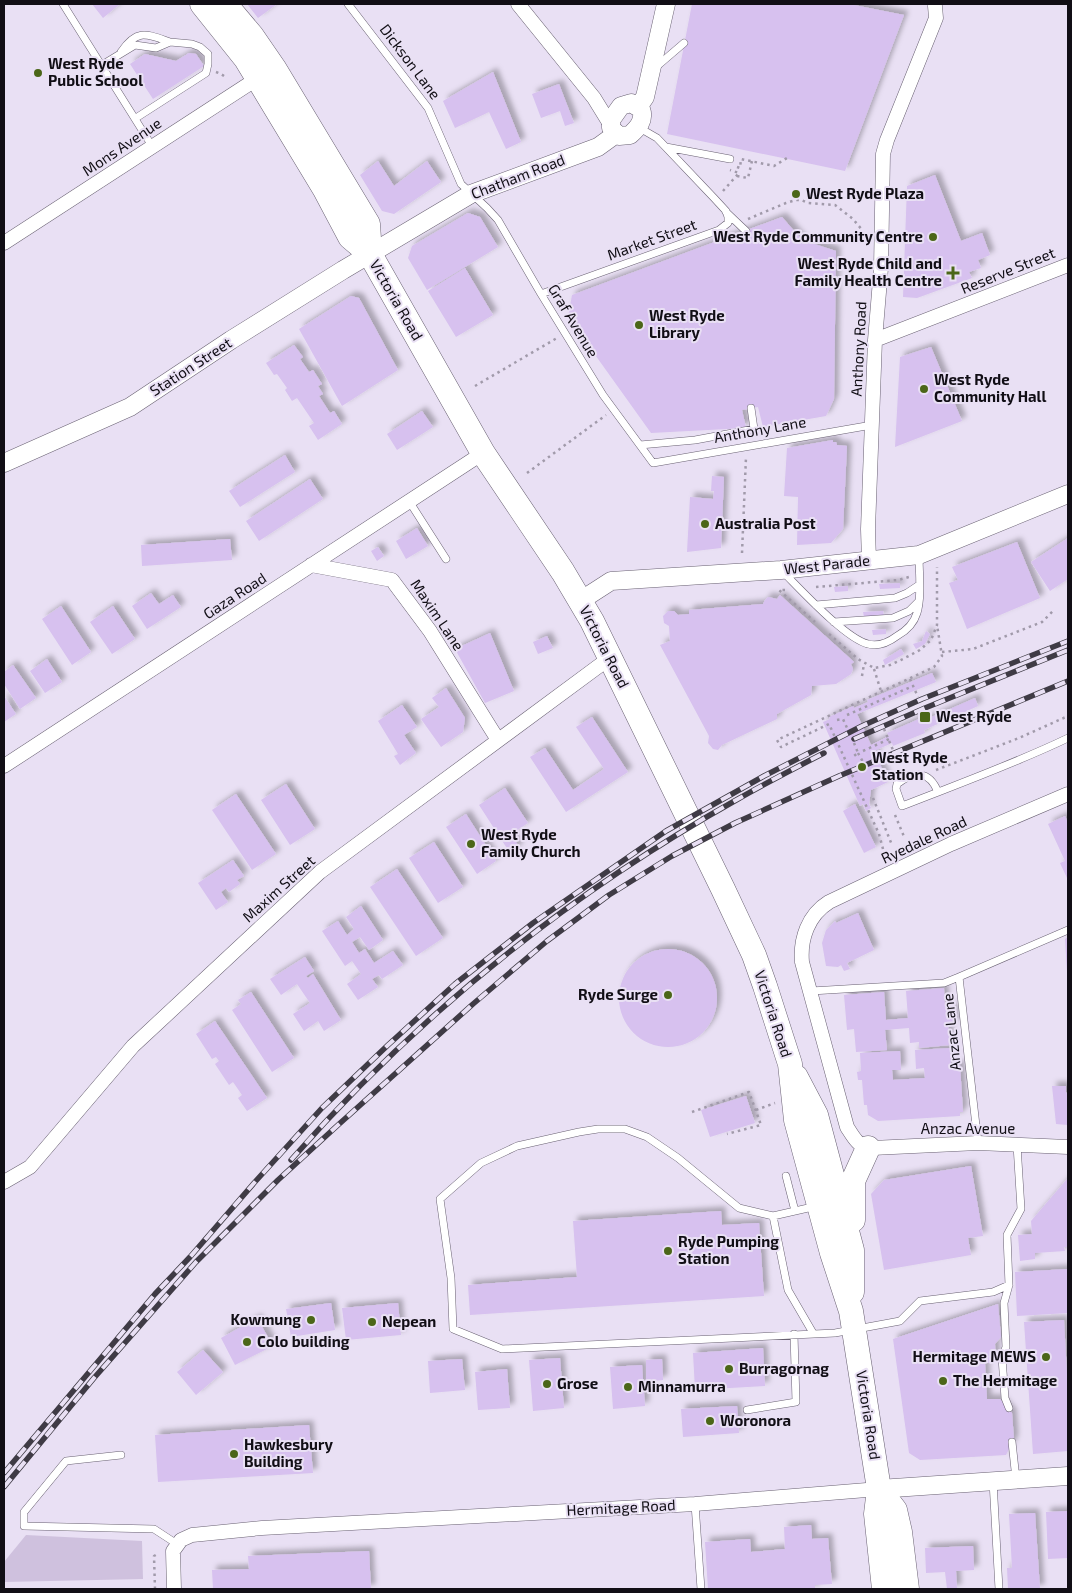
<svg xmlns="http://www.w3.org/2000/svg" width="1072" height="1593" font-family="'Exo 2',sans-serif">
<defs>
<filter id="shadow"><feDropShadow dx="4.5" dy="-4.5" stdDeviation="2.5" flood-color="#0004"/></filter>
</defs>
<rect width="100%" height="100%" fill="#e9e0f4"/>
<path fill="#cfc1de" d="M26,1535l116,6 1,38 -139,3v-20z"/>
<path fill="#d7c1ef" filter="url(#shadow)" d="M92,4h28l-17,14z
M247,4h30l-19,14z
M692,4h157l55,11 -59,156 -178,-37z
M189,53l7,1 8,12 -51,33 -23,-35 15,-10 31,7z
M493,72l28,70 -15,7 -17,-37 -34,16 -12,-27z
M559,84l15,39 -9,3 -5,-15 -19,7 -9,-24z
M378,161l16,25 33,-25 14,21 -47,32 -12,-3 -22,-36z
M935,175l26,66 21,-8 8,22 -12,5 3,8 -12,4 3,6 -55,20 -14,-1 4,-111z
M468,213l12,4 18,30 -71,43 -19,-32 4,-12z
M782,217l20,23 34,11 -2,148 -8,17 -63,11 -5,-20 -16,3 4,18 -95,5 -83,-116 4,-22z
M465,268l28,47 -37,22 -28,-46z
M351,296l8,2 39,72 -56,36 -43,-77z
M294,345l9,12 -3,2 9,13 4,-2 9,14 -4,2 5,8 -4,2 11,17 4,-2 8,13 -24,16 -9,-14 5,-3 -17,-25 -5,3 -7,-11 2,-2 -10,-14 -3,1 -8,-12z
M931,347l31,74 -67,26 5,-90z
M422,411l11,16 -36,23 -10,-16z
M833,440v2h3l1,3 10,1 -4,83 -12,14 -34,2 1,-48 -14,-1 3,-48z
M285,455l10,17 -55,35 -11,-16z
M712,476l12,1 -3,71 -34,4 3,-55 23,2 1,-8h-3z
M310,479l13,20 -64,42 -13,-20z
M417,528l11,18 -22,13 -10,-18z
M1068,538v41l-18,12 -19,-29z
M230,539l2,21 -90,6 -1,-21z
M1017,542l23,56 -73,31 -18,-46 9,-3 -6,-13z
M378,547l6,9 -7,5 -6,-10z
M900,583v5l-20,1 -1,-5z
M848,586v5l-13,1 -1,-5z
M151,593l8,11 14,-9 8,12 -34,22 -15,-23z
M780,595l74,67 -3,2 2,5 -2,5 -15,10 -24,2 -1,9 -34,19v5l-55,26 -4,5 -5,-1 -5,-6 1,-7 -49,-91 10,-4 -1,-15 -5,-3 -1,-7 5,-5h6l4,4 11,-1v-4l74,-6 2,-4 3,-3 9,2z
M61,606l30,46 -19,13 -30,-46z
M113,606l22,33 -23,15 -22,-32z
M883,611l1,5 -20,1 -1,-5z
M886,629v5l-13,1 -1,-5z
M926,631l4,3 -5,10 -9,5 -3,-5 9,-3z
M490,633l24,58 -29,12 -30,-54z
M547,636l6,12 -15,6 -5,-12z
M901,649l3,5 -19,11 -2,-5z
M47,659l15,23 -17,11 -15,-22z
M13,665l23,33 -16,11 -16,-25v-12z
M932,673l4,9 -79,32 14,31 18,-9 -2,-3 32,-14 1,3 55,-24 3,8 -54,24 1,3 -32,13 -1,-3 -18,8 14,31 -17,8 -2,14 2,4 -5,3 -3,-7 -3,2 -37,-84 7,-3 -1,-2 24,-11 1,2 14,-6 -1,-2z
M446,688l19,30 -2,14 -22,15 -20,-28 18,-12 -7,-9z
M4,696l12,18 -12,8z
M402,705l15,22 -13,8 12,18 -16,12 -6,-9 4,-2 -20,-33z
M592,717l36,55 -62,40 -36,-55 15,-9 28,42 31,-21 -28,-42z
M286,784l29,45 -25,16 -29,-45z
M505,788l23,35 -17,11 8,13 -9,6 -31,-48z
M236,794l40,60 -24,16 -40,-60z
M855,804l21,43 -12,6 -21,-42z
M466,814l30,47 -19,13 -31,-47z
M1065,816l3,7v54l-1,1 -7,-15 5,-2 -17,-37z
M434,842l29,45 -25,16 -29,-45z
M233,860l11,16 -7,4 3,4 -11,8 -3,-4 -5,4 7,10 -12,8 -18,-27z
M397,869l46,69 -27,18 -46,-69z
M361,906l22,34 -14,10 -9,-13 -8,5 7,11 6,-4 9,14 19,-12 10,14 -21,14 -3,-4 -7,4 6,8 -20,13 -11,-16 14,-10 -9,-13 -7,5 -23,-35 16,-10 9,14 7,-6 -8,-12z
M858,913l16,37 -27,13 3,6 -6,2 -3,-6 -3,2 -12,-1 -4,-23 4,-13 9,-9 1,2z
M1068,937v35h-1l-2,-33z
M619 998a49 49 0 1 1 98 0a49 49 0 1 1-98 0Z
M305,957l9,14 -8,5 2,2 5,-4 28,46 -17,11 -6,-10 -14,10 -11,-17 17,-11 -13,-19 -16,11 -11,-16z
M944,988l1,19h8l2,17h-7l2,21 -31,3v-6l-9,1 -1,-15 -24,2 2,20 -31,2 -2,-23 -7,1 -3,-35 40,-3 2,28 22,-2 -2,-27z
M251,992l43,66 -22,14 -40,-62 9,-6 -3,-4z
M215,1021l52,77 -20,13 -9,-13 4,-3 -9,-13 -4,3 -14,-21 4,-3 -3,-4 -4,2 -16,-25z
M950,1048l1,17h9l3,47h-3v4l-82,5 -10,-6 -1,-10h-3l-2,-25h-4l-1,-8 4,-1 -1,-18 40,-2 1,19h-9l1,10 32,-2 -1,-10 -8,1 -1,-19z
M1052,1086h14v7l2,-1v33l-12,-1z
M746,1096l9,27 -45,14 -9,-27z
M971,1166l12,70 -15,2 3,17 -87,15 -13,-76 13,-14z
M1068,1178v69h-4l1,4 -30,2v6l-15,2 -2,-26 14,-1 -1,-13z
M721,1211l1,14 37,-2 5,73 -294,19 -2,-30 109,-8 -4,-56z
M1068,1269v44l-51,3 -2,-44z
M331,1303l4,27 -44,7 -5,-28z
M398,1303l3,32 -55,5 -4,-32z
M998,1304l3,33 -6,7 1,18 -11,1 2,36h13l12,14 2,26 -8,16 -86,5 -11,-7 -16,-114z
M257,1318l16,28 -38,19 -14,-27z
M1064,1320l4,72v59l-35,3 -9,-132z
M763,1348l2,38 -70,4 -2,-37z
M203,1350l20,22 -27,23 -19,-23z
M560,1358l4,50 -31,3 -4,-51z
M462,1359l3,31 -35,3 -2,-32z
M662,1359l1,21 -17,2v-22z
M642,1365l3,41 -32,3 -3,-42z
M507,1369l3,39 -32,2 -3,-38z
M737,1406l2,27 -56,4 -2,-28z
M309,1425l4,48 -155,9 -3,-47z
M1067,1511l1,47 -20,1 -2,-47z
M1035,1513l5,76h-32l-1,-21h5l-3,-54z
M811,1525l1,14 16,-1 4,46 -17,1v4h-107l-3,-47 45,-3 1,13 34,-3 -1,-22z
M973,1546l1,24 -18,1 1,18h-10l-2,-17 -19,1 -1,-25z
M369,1551l2,38h-158l-1,-19 37,-1 -1,-13z"/>
<g fill="none" stroke-linecap="round" stroke-linejoin="round">
<g stroke="#696172" stroke-width="8">
<path id="service" d="M63,4l89,142
M348,4l80,104 33,76 26,24 11,12 43,74 62,101 50,68 219,-38
M121,52c16,-24 26,-18 49,-10
M102,65l33,-20 21,3 14,-6 22,2 8,3 8,7v10l-2,9 -70,45
M656,67l28,-24
M666,147l64,12
M726,212l20,19
M541,294l178,-64 9,-7v-6l-2,-6 -12,-13 -57,-60 -19,-11
M640,445l55,-5 59,-11 -3,-21
M409,501l37,58
M784,573c17,17 62,66 84,71 11,3 21,-2 29,-8 9,-5 17,-13 20,-23 5,-16 2,-41 2,-58
M816,605l79,-7 12,-5 12,-8
M834,622l59,-4 16,-7 9,-9
M938,792c-9,-22 -24,-21 -41,-8l-1,5 6,17c56,-22 112,-42 166,-68
M811,991l133,-8 15,-6
M978,1143l-19,-166 109,-47
M786,1176l9,35
M817,1206l-44,10 -34,-8 -61,-50 -31,-21 -22,-8h-27l-19,3 -62,14 -36,17 -41,36 11,79 2,51 49,20 333,-16 65,-12 20,-20 73,-9 16,-7
M773,1216l15,74 25,43
M1009,1408l-4,-10 -3,-40 4,-11 -2,-44 5,-18 -2,-50 14,-26 -4,-64
M747,1410l49,-8 -2,-68
M1012,1442l4,37
M121,1455l-55,6 -42,51v14l130,3 23,15
M993,1481l6,108
M695,1504l6,85"/>
</g>
<g stroke="#696172" stroke-width="15">
<path id="minor" d="M518,4l76,94 16,26
M4,243l254,-165
M875,340l193,-75
M869,561l-1,-32 7,-189 6,-72 2,-114 4,-14 49,-122 -1,-12
M311,565l81,15 38,51 68,109
M4,766l479,-313
M1068,794l-117,50 -122,58c-21,13 -29,37 -27,60l45,165c7,11 11,20 25,21l106,-5 90,4
M4,1182l26,-15 103,-121 187,-174 291,-215
M174,1589l-1,-38 8,-11 11,-5 70,-7 433,-24 184,-15"/>
</g>
<g stroke="#696172" stroke-width="19">
<path id="tertiary" d="M631,103l10,6c4,11 -3,19 -11,26l-11,1 -8,-8v-8l10,-14z
M638,107l7,-10 21,-93
M4,463l126,-56 101,-67 112,-70 128,-76 127,-47 18,-13
M580,601l31,-20 170,-11 138,-15 149,-61
M879,1489l189,-13"/>
</g>
<g stroke="#696172" stroke-width="25">
<path id="trunk" d="M202,4l44,55 78,129 26,49 20,17 113,199 80,119 29,49 131,268 31,66 11,31 25,78 6,56 36,133 19,58 28,178 -3,25 8,75
M225,4l27,32 22,32 94,156 2,30
M796,1077l20,38 36,135v42
M853,1220v-39l15,-33
M879,1489l16,21 5,22 7,57"/>
</g>
<path stroke="#a19aaa" stroke-width="2.5" stroke-dasharray="2.5 4" stroke-linecap="butt" d="M216,72l5,2 3,2
M737,167l3,1 1,-9 33,7 13,-8
M737,176l11,2 4,-17
M723,191l16,-18 -9,-3
M748,219l38,-16 10,-3h5l7,3 27,2 18,14 10,12
M475,386l82,-48
M527,473l79,-58
M742,553l4,-96
M816,587l82,-7 11,-3
M785,590h-6l36,32
M829,634l29,25 16,9 16,-3 11,-5 19,-10 11,-10 6,-15v-58
M942,652l31,-3 69,-27 12,-12
M874,669l7,22
M862,676l2,-12
M910,679l8,18
M847,715l66,-29
M837,720l6,-1 4,9
M884,729l9,21
M854,743l4,10 -4,3
M863,751l26,-12
M858,753l5,9
M936,770l83,-32 49,-22
M873,798l19,47
M895,815l10,24
M883,849l-4,-15 -50,-110 -48,23 -4,-7 157,-73 8,-11 -5,-31
M756,1110l19,-7
M692,1112l57,-20 12,33 -34,9
M155,1589l-1,-33 5,-3"/>
<use href="#service" stroke="#fff" stroke-width="7"/>
<use href="#minor" stroke="#fff" stroke-width="14"/>
<use href="#tertiary" stroke="#fff" stroke-width="18"/>
<use href="#trunk" stroke="#fff" stroke-width="24"/>
<g stroke="#3f3b45" stroke-width="5.5">
<path id="rail" d="M854,739l71,-31 143,-58
M291,1160c127,-145 279,-267 447,-361 28,-16 57,-31 86,-46
M4,1473l151,-179 35,-37 64,-74 68,-75 66,-63 67,-61 78,-61 133,-92 98,-55 98,-50 60,-27 146,-58
M4,1487l90,-109 102,-116 82,-82 60,-55 135,-121 74,-63 62,-46 63,-39 63,-33 104,-47 229,-95"/>
</g>
<use href="#rail" stroke="#e9e0f4" stroke-width="4" stroke-dasharray="11" stroke-linecap="butt"/>
</g>
<g fill="#4b6618" stroke="#e9e0f4" stroke-width="2">
<circle cx="38" cy="73" r="5"/>
<circle cx="796" cy="194" r="5"/>
<circle cx="933" cy="237" r="5"/>
<path d="M950.5 265.5h5v5h5v5h-5v5h-5v-5h-5v-5h5z"/>
<circle cx="639" cy="325" r="5"/>
<circle cx="924" cy="389" r="5"/>
<circle cx="705" cy="524" r="5"/>
<rect x="919" y="711" width="12" height="12" rx="2.5"/>
<circle cx="862" cy="767" r="5"/>
<circle cx="471" cy="844" r="5"/>
<circle cx="668" cy="995" r="5"/>
<circle cx="668" cy="1251" r="5"/>
<circle cx="311" cy="1320" r="5"/>
<circle cx="372" cy="1322" r="5"/>
<circle cx="247" cy="1342" r="5"/>
<circle cx="1046" cy="1357" r="5"/>
<circle cx="729" cy="1369" r="5"/>
<circle cx="943" cy="1381" r="5"/>
<circle cx="547" cy="1384" r="5"/>
<circle cx="628" cy="1387" r="5"/>
<circle cx="710" cy="1421" r="5"/>
<circle cx="234" cy="1454" r="5"/>
</g>
<g text-anchor="middle" stroke-width="4" stroke-linejoin="round" paint-order="stroke">
<g font-size="15" fill="#110e15" stroke="#e9e0f4">
<text transform="translate(410 62) rotate(53)" y="5">Dickson Lane</text>
<text transform="translate(122 147) rotate(-34)" y="5">Mons Avenue</text>
<text transform="translate(518 177) rotate(-21)" y="5">Chatham Road</text>
<text transform="translate(652 240) rotate(-20)" y="5">Market Street</text>
<text transform="translate(1008 271) rotate(-22)" y="5">Reserve Street</text>
<text transform="translate(396 300) rotate(60)" y="5">Victoria Road</text>
<text transform="translate(573 321) rotate(59)" y="5">Graf Avenue</text>
<text transform="translate(859 349) rotate(-87)" y="5">Anthony Road</text>
<text transform="translate(191 367) rotate(-33)" y="5">Station Street</text>
<text transform="translate(760 430) rotate(-10)" y="5">Anthony Lane</text>
<text transform="translate(827 565) rotate(-6)" y="5">West Parade</text>
<text transform="translate(235 596) rotate(-33)" y="5">Gaza Road</text>
<text transform="translate(437 615) rotate(56)" y="5">Maxim Lane</text>
<text transform="translate(604 647) rotate(63)" y="5">Victoria Road</text>
<text transform="translate(924 840) rotate(-25)" y="5">Ryedale Road</text>
<text transform="translate(279 889) rotate(-42)" y="5">Maxim Street</text>
<text transform="translate(773 1014) rotate(72)" y="5">Victoria Road</text>
<text transform="translate(952 1032) rotate(-96)" y="5">Anzac Lane</text>
<text x="968" y="1134">Anzac Avenue</text>
<text transform="translate(868 1415) rotate(81)" y="5">Victoria Road</text>
<text transform="translate(621 1508) rotate(-3)" y="5">Hermitage Road</text>
</g>
<g font-size="15" font-weight="bold" fill="#110e15" stroke="#e9e0f4" text-anchor="start">
<text x="48" y="69">West Ryde<tspan x="48" dy="17">Public School</tspan></text>
<text x="806" y="199">West Ryde Plaza</text>
<text x="923" y="242" text-anchor="end">West Ryde Community Centre</text>
<text x="942" y="269" text-anchor="end">West Ryde Child and<tspan x="942" dy="17">Family Health Centre</tspan></text>
<text x="649" y="321">West Ryde<tspan x="649" dy="17">Library</tspan></text>
<text x="934" y="385">West Ryde<tspan x="934" dy="17">Community Hall</tspan></text>
<text x="715" y="529">Australia Post</text>
<text x="936" y="722">West Ryde</text>
<text x="872" y="763">West Ryde<tspan x="872" dy="17">Station</tspan></text>
<text x="481" y="840">West Ryde<tspan x="481" dy="17">Family Church</tspan></text>
<text x="658" y="1000" text-anchor="end">Ryde Surge</text>
<text x="678" y="1247">Ryde Pumping<tspan x="678" dy="17">Station</tspan></text>
<text x="301" y="1325" text-anchor="end">Kowmung</text>
<text x="382" y="1327">Nepean</text>
<text x="257" y="1347">Colo building</text>
<text x="1036" y="1362" text-anchor="end">Hermitage MEWS</text>
<text x="739" y="1374">Burragornag</text>
<text x="953" y="1386">The Hermitage</text>
<text x="557" y="1389">Grose</text>
<text x="638" y="1392">Minnamurra</text>
<text x="720" y="1426">Woronora</text>
<text x="244" y="1450">Hawkesbury<tspan x="244" dy="17">Building</tspan></text>
</g>
</g>
<rect width="1072" height="1593" fill="none" stroke="#110e15" stroke-width="10"/>
</svg>
